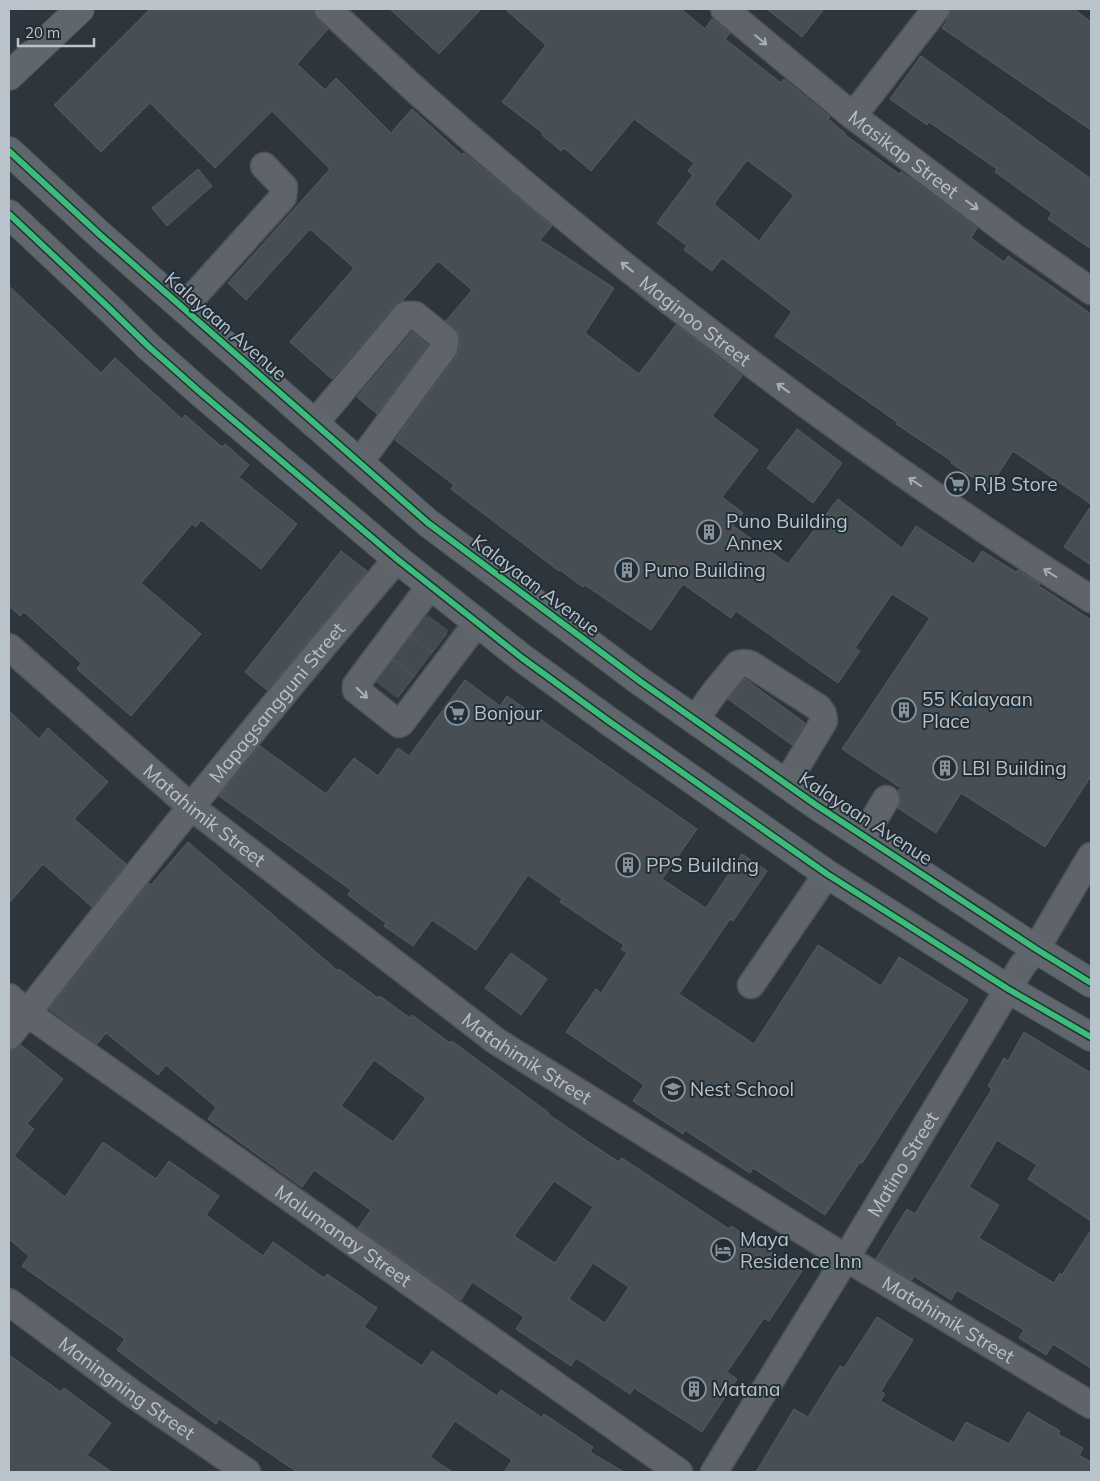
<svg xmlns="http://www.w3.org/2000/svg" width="1100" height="1481" font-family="Mulish,sans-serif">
<rect width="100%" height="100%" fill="#2d363d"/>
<path fill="#333442" d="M9,9h22l-22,21z"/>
<path fill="#474e54" stroke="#565e64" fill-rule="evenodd" d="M150,9h162l6,11 10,9 -31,35 28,26 11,-12 55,55 21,-24 50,46 2,-2 88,73 -12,14 74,48 -29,45 54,41 37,-49 66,51 -30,40 46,34 -36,47 21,16 -10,13 55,38 50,-65 64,49 14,-22 58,38 8,-13 34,21 2,-2 22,14 -1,2 52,34v156l-46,71 -84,-54 -25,40 -38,-25 3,-8 -3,-9 3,-3 -59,-39 88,-131 -38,-24 -37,54 5,3 -22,32 -102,-72 -5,7 -48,-34 -32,46 -66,-45 -2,2 -23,-17 -1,1 -108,-82 3,-4 -59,-45 61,-83 3,-7v-17l-13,-12 26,-31 -34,-29 -36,40 -7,4 -63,74 -42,-37 64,-74 -44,-39 -64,71 -18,-17 102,-114 -58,-58 -57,57 -65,-65 -49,49 -47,-47z
M390,9h91l-42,45z
M505,9h176l24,20 7,-10 18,14 -5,6 56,44 3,-4 46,38 -2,2 17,14 -1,1 55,40 2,-2 16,11 60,45 -6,10 33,24 4,-6 83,58v190l-78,-53 -24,37 -38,-25 1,-2 -56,-37 1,-2 -122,-86 17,-24 -70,-54 -10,13 -28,-21 3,-4 -30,-23 36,-48 -5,-4 6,-8 -60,-44 -43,52 -27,-23 -3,3 -19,-16 1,-2 -41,-31 44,-57zM747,160l47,35 -35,46 -45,-37z
M767,9h57l-22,28z
M951,9h123l17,13v108l-149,-102 5,-7z
M921,56l170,123v70l-43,-30 4,-6 -57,-41 2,-3 -68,-47 -2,3 -37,-26z
M198,169l14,17 -45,40 -15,-18z
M9,286l92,87 14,-15 67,61 3,-4 37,32 3,-3 24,21 -10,12 58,47 -36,45 -60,-49 -5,7 -4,-3 -51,59 60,51 -70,82 -54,-47 4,-6 -57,-51 -4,4 -11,-10z
M412,332l16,13 -51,69 -20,-17z
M797,429l45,34 -29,40 -46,-35z
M1091,506v59l-27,-18z
M341,551l26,20 -100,119 -22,-18z
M426,617l21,16 -49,64 -20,-16z
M745,679l60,44 -13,22 -64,-46z
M465,680l35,26 7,-10 190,133 -35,50 44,29 36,-54 25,17 -34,50 -3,-2 -51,75 75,50 64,-99 63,41 18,-29 69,43 -106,163 -2,-1 -35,53 -72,-47 -3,5 -65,-43 -2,4 -50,-33 11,-16 -78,-53 30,-43 5,4 26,-40 -6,-4 3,-4 -64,-43 2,-3 -34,-24 -52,75 -44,-30 -19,26 -29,-20 2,-3 -38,-28 3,-5 -132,-94 41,-50 66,48 28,-36 24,18 20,-28 11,8z
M9,711l30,28 9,-11 60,54 -34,37 52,45 -34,43 -49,-43 -34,39z
M188,842l150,129 1,-2 39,29 2,-2 30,22 2,-3 38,28 2,-2 97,72 -1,1 42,29 29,19 3,-4 107,71 2,-3 71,45 -33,50 -5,-3 -37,54 10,7 -35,53 -68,-44 -4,6 -54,-36 -5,8 -55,-37 8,-12 -52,-35 -11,18 -103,-72 13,-18 -57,-40 -12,17 -94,-68 8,-12 -50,-42 -8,10 -52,-42 -9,11 -48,-35 100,-126 2,2zM374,1060l52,38 -33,44 -52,-36zM554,1181l39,26 -38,56 -41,-27zM593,1263l36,24 -24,36 -36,-24z
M511,953l36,26 -26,36 -36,-27z
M1024,1032l67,41v148l-63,-42 9,-14 -40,-25 -28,47 30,18 -20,33 75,45 6,-10 2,2 29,-45v138l-38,-24 -7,11 -27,-17 5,-8 -67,-40 -6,10 -37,-24 -2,4 -36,-21 31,-50 8,5 77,-125 -4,-3 16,-28 4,3z
M21,1045l42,34 -36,45 7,5 -20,27 51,41 38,-55 53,37 13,-18 50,35 -13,19 57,41 10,-14 51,36 3,-4 50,34 -13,19 58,39 10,-15 65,45 4,-6 40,27 3,-3 49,33 -3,5 34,20h-120l8,-12 -57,-39 -25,36 22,15h-155l-78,-53 -3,5 -99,-74 8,-11 -103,-73 7,-10 -20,-17v-188l6,-1z
M877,1317l36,23 -32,51 4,3 -5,7 74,42 12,-21 43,22 19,-32 32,19 -2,3 25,14 -4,7 12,7v10h-335l38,-63 14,8 32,-51 4,2z
M9,1355l52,37 3,-4 47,35 -24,32 25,17h-103z"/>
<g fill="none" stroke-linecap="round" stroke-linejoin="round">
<path stroke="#424b52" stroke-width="26" stroke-dasharray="26 13" stroke-linecap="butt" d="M420,625l21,16
M403,648l21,16
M384,672l21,16"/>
<g stroke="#4c5257" stroke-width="29">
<g id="minor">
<path id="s1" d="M328,9c33,30 66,62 100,92 121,107 248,208 379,304 92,67 187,133 284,194"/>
<path id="s2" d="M724,9l129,107 157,118 81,57"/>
<path d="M853,116l83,-107"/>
<path d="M183,308l100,-111 1,-10 -20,-21"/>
<path d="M314,424l92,-109h9l30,24 -1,9 -85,115"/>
<path d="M431,585l-75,100v5l43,34 2,-1 76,-100"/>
<path id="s3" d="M9,647l181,159 306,235 350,217 245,147"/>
<path d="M695,720l19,-27 24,-29 6,-1 6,1 69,44 4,6 1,7 -38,63"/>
<path d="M864,836l22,-37"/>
<path d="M751,985l76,-111"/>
<path id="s4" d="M9,997l18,16 652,459"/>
<path id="s5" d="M9,1036c126,-161 254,-321 388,-477"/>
<path id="s6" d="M9,1302l124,92 114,78"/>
<path id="s7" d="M714,1472l132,-214 176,-292 14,-17 55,-93"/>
</g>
</g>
<g stroke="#4b5359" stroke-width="30">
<path id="major" d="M9,76l71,-67
M9,151l91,84 328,288 213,159 175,123 220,144 55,34
M9,214l99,93 41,40 52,46 196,166 125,99 88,64 217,152 181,115 83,48"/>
</g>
<use href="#minor" stroke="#5e646a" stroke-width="26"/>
<use href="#major" stroke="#60676c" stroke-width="28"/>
<g stroke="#202e38" stroke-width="9">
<path id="cycleway" d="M9,151l91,84 328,288 213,159 175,123 220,144 55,34
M9,214l99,93 41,40 52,46 196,166 125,99 88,64 217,152 181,115 83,48"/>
</g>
<use href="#cycleway" stroke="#3abd76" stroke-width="6"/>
</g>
<defs><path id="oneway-shaft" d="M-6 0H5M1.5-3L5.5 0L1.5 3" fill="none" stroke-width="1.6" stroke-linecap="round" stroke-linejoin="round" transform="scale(1.25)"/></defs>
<g stroke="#a7b0b8">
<use href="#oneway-shaft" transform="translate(761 40) rotate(40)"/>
<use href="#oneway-shaft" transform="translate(972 205) rotate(37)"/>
<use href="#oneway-shaft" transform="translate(627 267) rotate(-142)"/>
<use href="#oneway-shaft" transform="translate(783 388) rotate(-144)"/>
<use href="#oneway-shaft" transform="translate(915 482) rotate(-146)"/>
<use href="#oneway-shaft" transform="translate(1050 573) rotate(-148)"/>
<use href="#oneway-shaft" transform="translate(362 693) rotate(44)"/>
</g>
<defs>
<g id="supermarket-ring" transform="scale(1.25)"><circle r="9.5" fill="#202e38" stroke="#88929a" stroke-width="1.5"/><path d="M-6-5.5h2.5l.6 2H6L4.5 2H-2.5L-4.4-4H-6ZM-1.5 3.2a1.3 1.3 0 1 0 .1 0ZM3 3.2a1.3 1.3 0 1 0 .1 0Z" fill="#88929a"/></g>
<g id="building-ring" transform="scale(1.25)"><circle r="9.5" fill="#202e38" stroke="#88929a" stroke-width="1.5"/><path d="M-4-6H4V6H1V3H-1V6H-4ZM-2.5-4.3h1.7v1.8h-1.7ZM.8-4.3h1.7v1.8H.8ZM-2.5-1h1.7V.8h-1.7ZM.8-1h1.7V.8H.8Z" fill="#88929a"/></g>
<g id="school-ring" transform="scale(1.25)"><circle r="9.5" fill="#202e38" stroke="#88929a" stroke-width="1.5"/><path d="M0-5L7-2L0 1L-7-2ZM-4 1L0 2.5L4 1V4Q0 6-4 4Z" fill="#88929a"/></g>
<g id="hotel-ring" transform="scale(1.25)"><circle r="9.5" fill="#202e38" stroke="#88929a" stroke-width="1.5"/><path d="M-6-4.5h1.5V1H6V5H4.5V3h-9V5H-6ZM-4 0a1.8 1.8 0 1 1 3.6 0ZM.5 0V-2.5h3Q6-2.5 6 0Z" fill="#88929a"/></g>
</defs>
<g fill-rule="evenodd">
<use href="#supermarket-ring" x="957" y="484"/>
<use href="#building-ring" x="709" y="532"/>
<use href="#building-ring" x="627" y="570"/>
<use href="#building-ring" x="904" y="710"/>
<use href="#supermarket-ring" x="457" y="713"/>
<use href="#building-ring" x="945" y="768"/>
<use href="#building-ring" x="628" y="865"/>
<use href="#school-ring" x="673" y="1089"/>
<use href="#hotel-ring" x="723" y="1250"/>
<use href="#building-ring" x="694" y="1389"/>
</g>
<g text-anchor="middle" stroke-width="4" stroke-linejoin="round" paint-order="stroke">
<g font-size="19" fill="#b9c3cc" stroke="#202e38">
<text dy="7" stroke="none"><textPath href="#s2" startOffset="231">Masikap Street</textPath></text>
<text dy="7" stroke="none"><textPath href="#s1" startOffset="482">Maginoo Street</textPath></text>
<text transform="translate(226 326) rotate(41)" y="7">Kalayaan Avenue</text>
<text transform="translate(536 585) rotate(37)" y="7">Kalayaan Avenue</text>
<text dy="7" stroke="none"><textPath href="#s5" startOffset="428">Mapagsangguni Street</textPath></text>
<text dy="7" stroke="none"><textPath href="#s3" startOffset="258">Matahimik Street</textPath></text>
<text transform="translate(866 818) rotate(33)" y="7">Kalayaan Avenue</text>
<text dy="7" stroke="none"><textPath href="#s3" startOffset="662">Matahimik Street</textPath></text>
<text dy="7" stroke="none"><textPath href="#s7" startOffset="361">Matino Street</textPath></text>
<text dy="7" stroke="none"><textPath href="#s4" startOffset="411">Malumanay Street</textPath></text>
<text dy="7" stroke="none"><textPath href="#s3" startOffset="1158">Matahimik Street</textPath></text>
<text dy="7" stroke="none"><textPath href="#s6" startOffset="146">Maningning Street</textPath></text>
</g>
<g font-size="19" fill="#b9c3cc" stroke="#202e38" text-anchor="start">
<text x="974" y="491">RJB Store</text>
<text x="726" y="528">Puno Building<tspan x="726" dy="22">Annex</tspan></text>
<text x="644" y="577">Puno Building</text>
<text x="922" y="706">55 Kalayaan<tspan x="922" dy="22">Place</tspan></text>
<text x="474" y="720">Bonjour</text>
<text x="962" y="775">LBI Building</text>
<text x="646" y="872">PPS Building</text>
<text x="690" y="1096">Nest School</text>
<text x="740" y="1246">Maya<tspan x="740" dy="22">Residence Inn</tspan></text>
<text x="712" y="1396">Matana</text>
</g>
</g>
<rect width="1100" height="1481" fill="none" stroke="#b9c3cc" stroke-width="20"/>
<path d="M18 38v8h76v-8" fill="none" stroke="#b9c3cc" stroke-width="2.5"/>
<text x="25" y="38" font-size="15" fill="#b9c3cc" stroke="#202e38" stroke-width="4" paint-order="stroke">20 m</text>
</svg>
